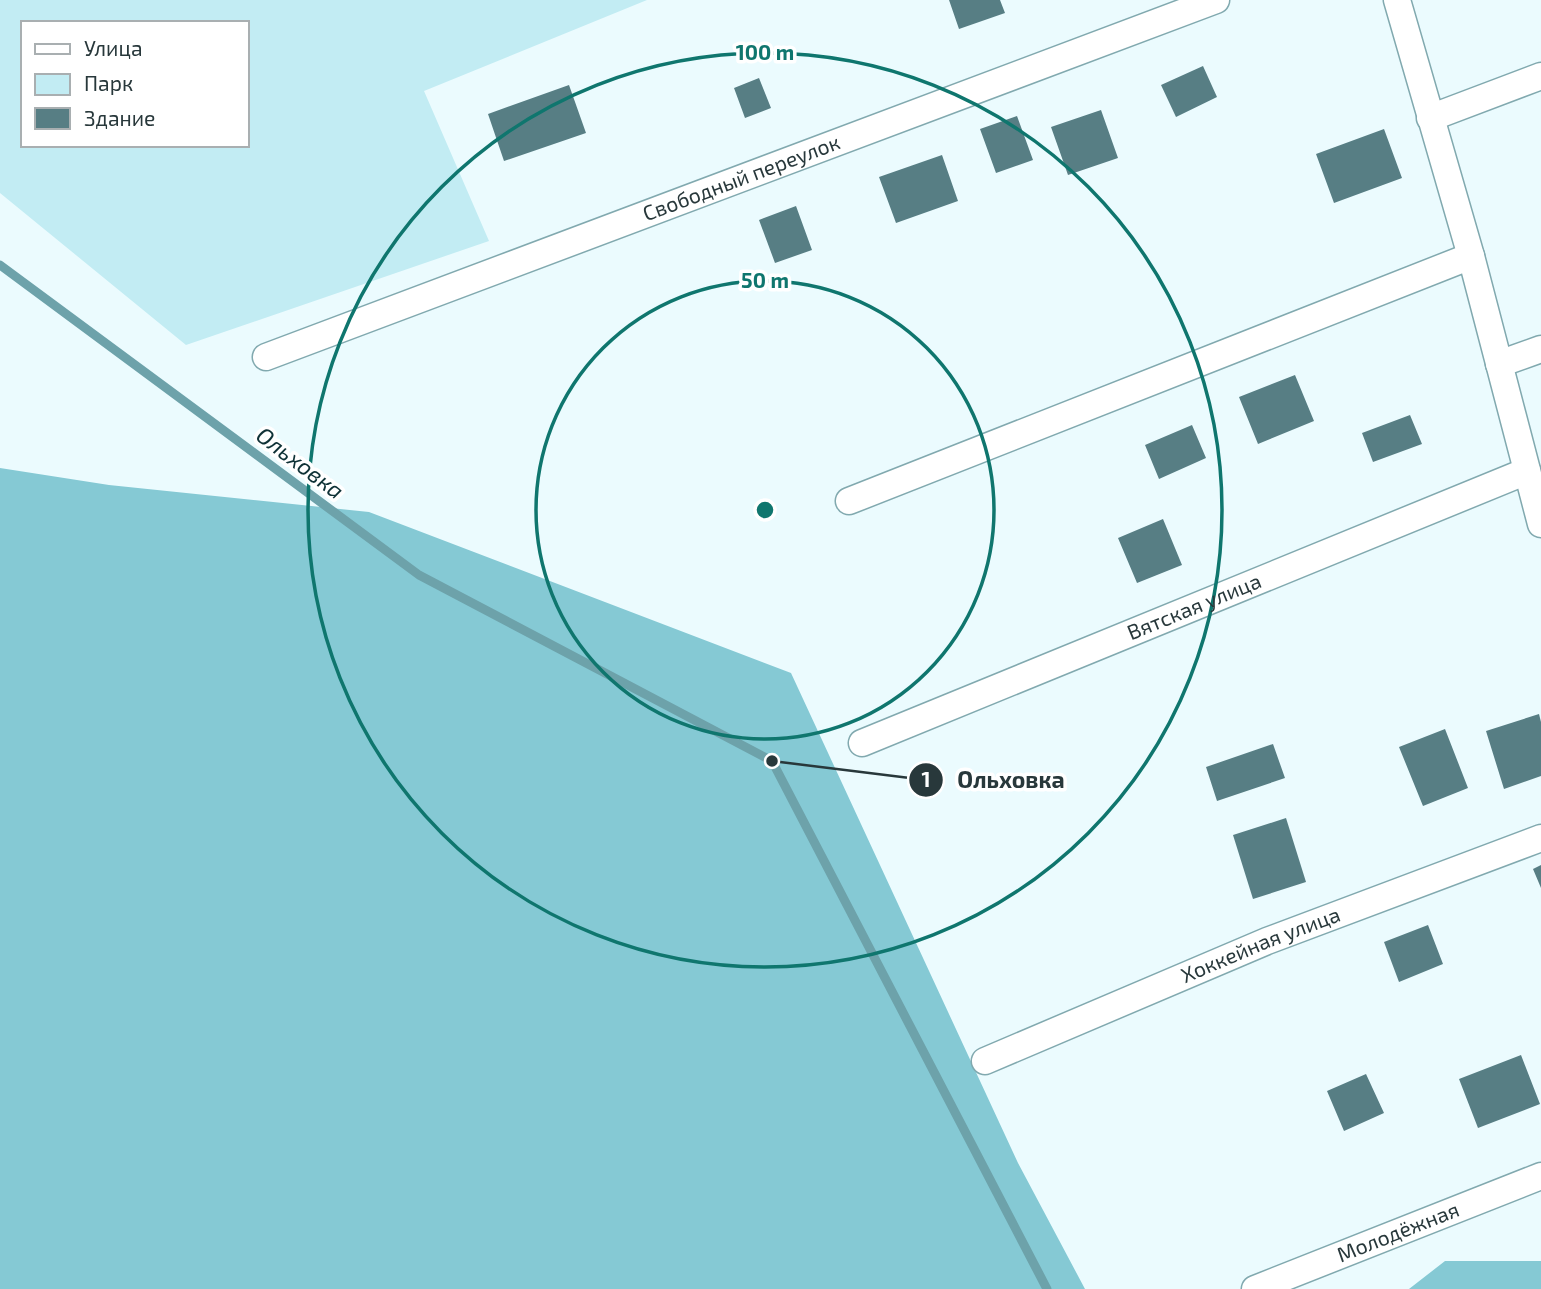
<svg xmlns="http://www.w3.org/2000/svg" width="1541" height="1289" font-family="'Exo 2',sans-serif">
<rect width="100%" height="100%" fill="#ebfbfe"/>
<path fill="#c2ecf3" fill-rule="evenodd" d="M0,0h647l-223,91 65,150 -303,104 -186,-152zM23,23h224v122h-224z"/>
<path fill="#85c9d4" d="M0,468l109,17 260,27 422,161 227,490 67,126h-1085z
M1445,1261h96v28h-132z"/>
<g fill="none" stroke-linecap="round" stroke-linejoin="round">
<path stroke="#6da2aa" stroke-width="9" d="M0,265l419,310 353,186 275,528"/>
</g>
<path fill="#577e84" d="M949,0h51l5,13 -46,16z
M1203,66l14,31 -41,20 -15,-32z
M759,78l12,30 -26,10 -11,-30z
M569,85l17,48 -82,28 -16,-47z
M1101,110l17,48 -50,17 -17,-48z
M1017,116l16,44 -37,13 -16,-44z
M1384,129l18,49 -68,25 -18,-49z
M942,155l16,46 -62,22 -17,-46z
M796,206l16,44 -37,13 -16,-43z
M1295,375l19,46 -56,23 -19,-47z
M1410,415l12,29 -49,18 -11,-29z
M1192,425l14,33 -47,21 -14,-34z
M1163,519l19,46 -45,18 -19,-45z
M1539,714l2,8v54l-37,13 -18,-58z
M1445,729l23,59 -45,18 -24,-59z
M1273,744l12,34 -68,23 -11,-34z
M1286,818l20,64 -53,17 -20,-64z
M1541,865v23l-8,-19z
M1428,925l15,39 -44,18 -15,-40z
M1521,1055l19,49 -62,24 -19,-49z
M1366,1074l18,39 -40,18 -17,-40z"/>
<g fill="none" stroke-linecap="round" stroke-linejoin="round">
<g stroke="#81a9af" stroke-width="29">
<g id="street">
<path d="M1397,0l74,256 70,268"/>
<path d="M1430,118l111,-42"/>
<path id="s1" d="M266,357l950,-357"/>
<path d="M1499,364l42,-15"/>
<path d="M849,501l622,-245"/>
<path id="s2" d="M862,743l665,-272"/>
<path id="s3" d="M985,1061l282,-120 274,-103"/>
<path id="s4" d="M1255,1289l286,-113"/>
</g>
</g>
<use href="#street" stroke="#fff" stroke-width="26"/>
</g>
<g fill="none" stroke="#0f766e" stroke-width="3.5">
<circle cx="765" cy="510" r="229"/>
<circle cx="765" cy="510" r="457"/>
</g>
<g text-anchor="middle" stroke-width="7" stroke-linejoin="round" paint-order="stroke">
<g font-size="21" fill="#28383b" stroke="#fff">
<text dy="7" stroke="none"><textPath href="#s1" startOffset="508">Свободный переулок</textPath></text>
<text dy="7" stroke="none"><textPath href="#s2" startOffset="359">Вятская улица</textPath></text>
<text dy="7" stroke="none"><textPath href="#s3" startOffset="299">Хоккейная улица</textPath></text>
<text dy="7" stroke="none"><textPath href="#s4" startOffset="154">Молодёжная</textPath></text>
</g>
<g font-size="23" font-style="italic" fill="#0e3136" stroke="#fff">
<text transform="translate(300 463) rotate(37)" y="8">Ольховка</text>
</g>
</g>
<circle cx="765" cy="510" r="10" fill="#0f766e" stroke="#fff" stroke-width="3.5"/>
<g font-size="21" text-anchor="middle" font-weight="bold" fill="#0f766e" stroke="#fff" stroke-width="7" stroke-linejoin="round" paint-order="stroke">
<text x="765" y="60">100 m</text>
<text x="765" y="288">50 m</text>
</g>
<path fill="none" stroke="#28383b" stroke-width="2.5" d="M772 761L926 780"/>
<g fill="#28383b" stroke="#fff" stroke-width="2.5">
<circle cx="772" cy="761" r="7"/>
<circle cx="926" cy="780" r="18"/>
</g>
<g font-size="21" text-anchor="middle" font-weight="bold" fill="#fff">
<text x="926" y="787">1</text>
</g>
<g font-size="23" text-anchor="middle" font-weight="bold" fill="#28383b" stroke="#fff" stroke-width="7" stroke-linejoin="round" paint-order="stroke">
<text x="1011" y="788">Ольховка</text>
</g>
<rect x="21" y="21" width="228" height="126" fill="#ffffff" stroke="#a9afb1" stroke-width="2"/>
<rect x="35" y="44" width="35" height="10" fill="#ffffff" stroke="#a9afb1" stroke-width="2"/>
<text x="84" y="56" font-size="21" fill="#28383b">Улица</text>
<rect x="35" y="74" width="35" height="21" fill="#c2ecf3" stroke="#a9afb1" stroke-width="2"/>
<text x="84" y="91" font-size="21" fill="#28383b">Парк</text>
<rect x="35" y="108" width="35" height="21" fill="#577e84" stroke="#a9afb1" stroke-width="2"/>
<text x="84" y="126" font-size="21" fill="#28383b">Здание</text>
</svg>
